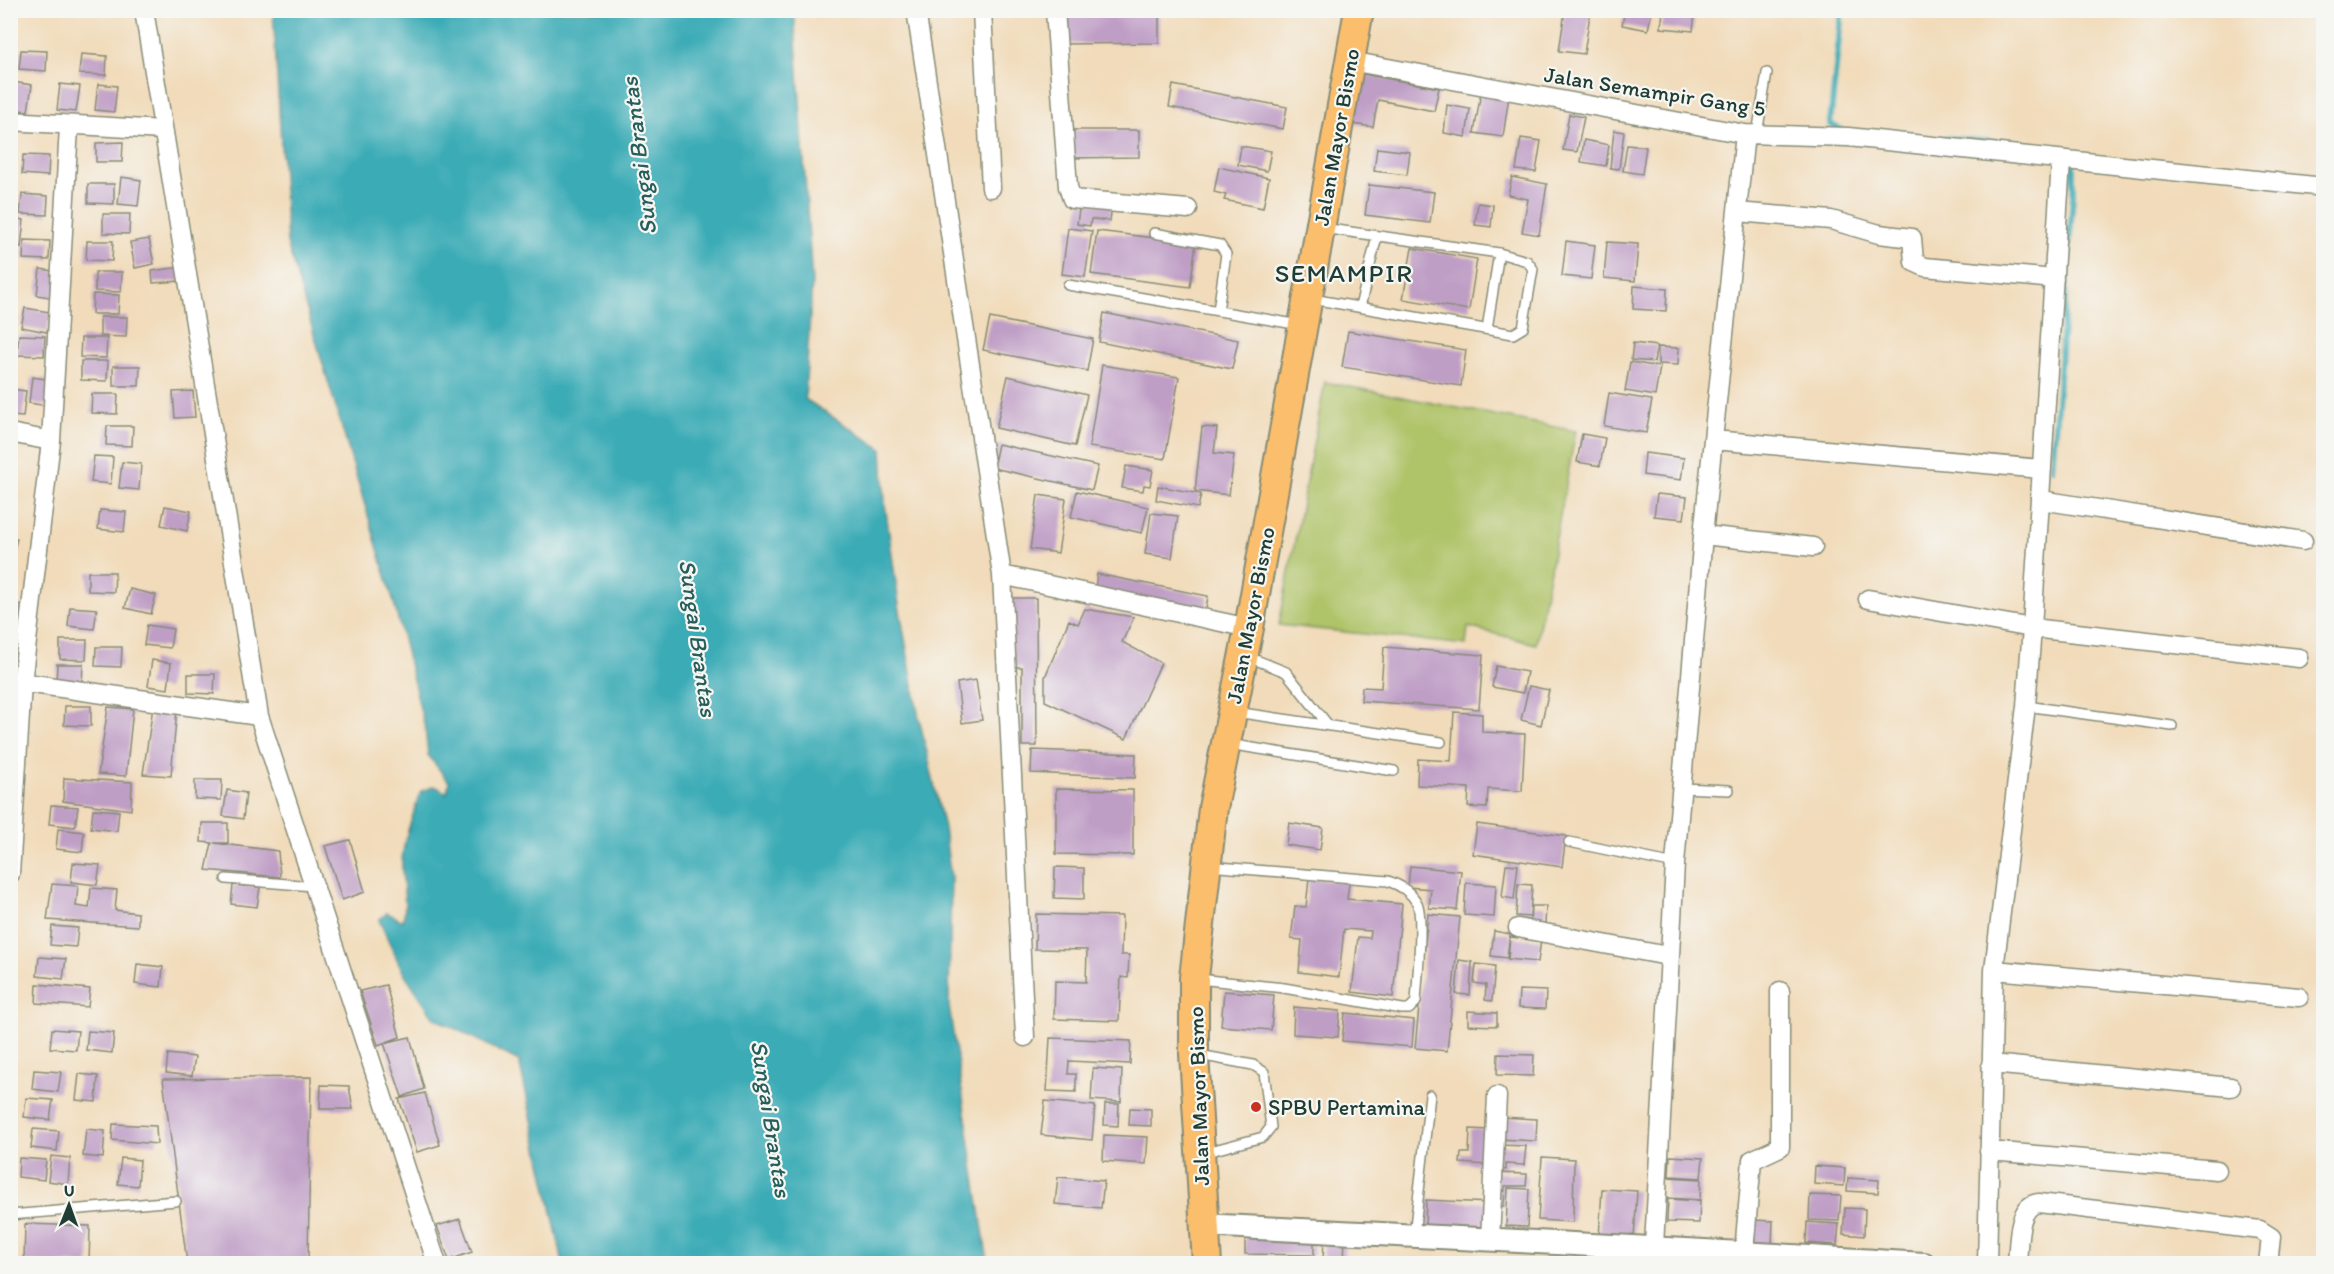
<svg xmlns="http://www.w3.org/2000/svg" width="2334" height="1274" font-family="Itim,sans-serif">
<rect width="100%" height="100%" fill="#f6f6f2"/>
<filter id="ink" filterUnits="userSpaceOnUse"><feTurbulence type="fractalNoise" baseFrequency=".0167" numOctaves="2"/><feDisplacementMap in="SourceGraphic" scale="12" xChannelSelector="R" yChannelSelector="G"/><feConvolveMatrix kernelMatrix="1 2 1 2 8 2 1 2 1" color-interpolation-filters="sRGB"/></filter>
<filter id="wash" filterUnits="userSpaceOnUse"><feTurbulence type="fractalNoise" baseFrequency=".008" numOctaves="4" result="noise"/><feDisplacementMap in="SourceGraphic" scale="24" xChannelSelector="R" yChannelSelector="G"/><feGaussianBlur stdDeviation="1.35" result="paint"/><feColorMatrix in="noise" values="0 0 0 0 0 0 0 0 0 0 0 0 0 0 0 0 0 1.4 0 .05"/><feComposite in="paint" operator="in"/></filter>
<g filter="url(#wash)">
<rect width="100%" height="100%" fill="#f1dbba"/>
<path fill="#afc368" stroke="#67804e" stroke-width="1.5" d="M1325,382l251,49 -40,213 -68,-17 -2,18 -187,-20z"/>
<path fill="#3babb6" stroke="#2d7475" stroke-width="1.5" d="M273,11h521l18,271 -7,117 77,50 3,55 14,101 19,108 26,115 7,50 -2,128 39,257h-425l-44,-202 -85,-43 -32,-48 -23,-50 8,-7 16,8c5,-21 -2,-39 -1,-61 2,-23 12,-47 19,-69l14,-5 12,7 2,-11 -21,-27 -3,-27 -31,-125 -107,-360z"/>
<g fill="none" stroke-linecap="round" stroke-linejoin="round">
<path stroke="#3babb6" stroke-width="6" d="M1841,130l-11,-6 12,-114
M1944,138l106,9 12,2 6,6
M2052,469l21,-274v-30"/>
</g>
<g id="blocks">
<path fill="#bf9ec6" d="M1625,10h27l-4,20 -26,-5z
M1565,11l25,3 -6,40 -25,-3z
M1663,11l32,3 -2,17 -32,-3z
M1159,14v29l-100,1 -1,-28z
M21,50l26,1 -1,20 -27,-2z
M81,54l26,2 -1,19 -27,-1z
M1362,74l77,14 -5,23 -56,-11 -5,27 -20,-3z
M12,82l20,3 -4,26 -18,-2z
M60,84l20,2 -4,26 -19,-2z
M98,84l19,2 -3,26 -19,-2z
M1173,85l114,22 -4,22 -114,-22z
M1481,92l28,4 -6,41 -29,-4z
M1447,105l23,4 -4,28 -22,-4z
M1569,114l15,3 -7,35 -14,-2z
M1068,130h71v27l-71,1z
M1614,130l10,2 -5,37 -9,-1z
M1521,138l20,3 -5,31 -20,-2z
M1584,140l25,5 -3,21 -25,-4z
M123,142l-1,20h-26v-19z
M1627,145l19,2 -4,27 -19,-3z
M1241,146l30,5 -4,20 -29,-6z
M1377,148l33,4 -3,23 -33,-4z
M23,155l26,1 -1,20 -26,-2z
M1219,167l50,11 -6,30 -39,-8 2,-5 -12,-3z
M121,177l20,3 -3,26 -20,-2z
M1512,177l35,7 -8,51 -17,-3 6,-33 -20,-4z
M88,184h26v20l-26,-1z
M1369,185l65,7 -4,31 -65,-8z
M22,194l26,2 -1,19 -27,-1z
M1080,202l32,3 -2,16 -19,-2 -1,7 -13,-2z
M1478,203l15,2 -2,22 -16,-2z
M103,214h27l-1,20 -26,-1z
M10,218l14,2 -3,27 -11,-2z
M1068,228l24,3 -7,46 -23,-3z
M1097,231l99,12 -6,44 -99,-13z
M149,239l5,25 -19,4 -5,-26z
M24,240l26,1 -1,19 -26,-1z
M87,241h26l-1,20 -26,-1z
M1566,241l29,4 -4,34 -29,-3z
M1607,242l31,2 -3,37 -31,-3z
M1412,248l65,11 -8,51 -66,-11z
M181,267l1,14 -29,2 -1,-12z
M40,269l20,3 -4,26 -19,-3z
M95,272h27l-1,20 -26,-1z
M1634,286l33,3 -1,22 -33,-2z
M93,294l26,1 -1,19h-26z
M25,308l25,4 -3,20 -26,-5z
M1104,313l134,27 -6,29 -133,-27z
M100,317h27l-1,20 -26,-1z
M990,318l103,21 -6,32 -104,-21z
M1348,331l118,19 -5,36 -119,-19z
M19,335l26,1 -1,20 -27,-1z
M81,338h26l-1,20 -26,-1z
M1633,343l24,3 -3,16 -23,-2z
M1658,347l21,1 -1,17 -20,-1z
M81,361h27l-1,20 -26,-1z
M1630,362l30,5 -5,29 -30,-5z
M1102,365l77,12 -14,82 -76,-12z
M113,366h27l-1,20h-26z
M1008,376l79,19 -12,51 -79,-18z
M32,377l20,3 -4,26 -19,-3z
M10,389l16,2 -3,26 -13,-1z
M193,391l2,26 -20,1 -2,-26z
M1609,393l43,7 -6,33 -42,-7z
M92,394h26l-1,20 -26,-1z
M107,426h26l-1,20 -26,-1z
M1202,427l15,1 -3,25 20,2 -5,40 -34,-4z
M1582,434l23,4 -5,28 -23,-4z
M998,444l100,22 -6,24 -99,-22z
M1645,453l39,5 -3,22 -38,-5z
M94,456l19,1 -2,27 -20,-2z
M122,462l19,2 -2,26 -20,-2z
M1126,466l27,4 -3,16 -6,-1 -1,6 -21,-3z
M1158,486l43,8 -3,14 -42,-8z
M1077,491l71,16 -6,26 -71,-16z
M1657,494l30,3 -3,22 -30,-3z
M1038,495l28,4 -8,54 -28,-4z
M165,506l26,5 -4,20 -26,-6z
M100,510l26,2 -2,20 -26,-3z
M1151,513l27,3 -6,42 -27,-4z
M10,537l7,2 -6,23h-1z
M88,572h27l-1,20 -26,-1z
M1097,574l111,22 -3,20 -110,-27z
M130,589l26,6 -5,19 -26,-6z
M1011,598h25l1,148h-15v-79h-10z
M10,603l12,2 -3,19 -9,-1z
M70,607l27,2 -3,20 -26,-3z
M1085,609l49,8 -12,25 39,21 -35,76 -81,-38v-24l24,-57 9,4z
M147,625l26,4 -3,19 -26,-3z
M10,626l10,3 -2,12 -8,-2z
M60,640h27l-1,20 -26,-1z
M10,641l10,2 -3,19 -7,-1z
M96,647h26l-1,20 -26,-1z
M1384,647l99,8 -4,54 -118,-8 1,-14 19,1z
M152,660l19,3 -3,26 -20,-3z
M57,664h26l-1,19h-26z
M1496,666l31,6 -4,21 -31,-6z
M188,674h27l-1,20 -26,-1z
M976,680l6,40 -20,3 -5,-40z
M1529,686l20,4 -8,35 -20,-5z
M65,706h26v20l-27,-1z
M108,707l25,2 -7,67 -28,-2z
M153,707l24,2 -6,67 -28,-2z
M1454,712l28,2v18l43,2 -3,57 -34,-2 -1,19 -19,-1 1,-19 -52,-3 1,-26 33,2z
M1032,750l104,4 -1,24 -104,-5z
M64,778l68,4 -1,28 -68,-9z
M195,780h27l-1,20 -26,-1z
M1056,789l77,1v65l-77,-1z
M227,790l19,3 -3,26 -20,-3z
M51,805l27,2 -3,20 -26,-3z
M93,809l26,2 -2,20 -26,-3z
M202,823h26v20h-14l64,8 2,26 -74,-7 6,-27 -11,-1z
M1289,823l34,5 -3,22 -34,-5z
M1477,824l89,12 -4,31 -89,-13z
M58,829l26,3 -2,20 -26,-3z
M350,840l15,52 -23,8 -17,-54z
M73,863l27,2 -3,20 -26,-3z
M1506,864l12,1 -4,34 -12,-2z
M1410,866l51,5 -4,39 -28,-2 2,-19 -23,-2z
M1055,867l29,1v31l-30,-1z
M1309,878l40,5 -2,16 55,5 -9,93 -41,-5 6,-55 12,1 1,-7 -27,-2 -5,48 -40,-5 3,-32 -11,-1 4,-33 11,1z
M1466,883l30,2 -2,32 -30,-2z
M52,884l26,2 -2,20 13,2 2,-20 26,2 -2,20 23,3v13l-91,-6z
M1518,884l14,1 -2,32 -14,-1z
M233,885l27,2 -3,20 -26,-3z
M1531,906h15l-1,20 -15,-1z
M1036,914l86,2 -1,39h8l-1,23 -7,-1 -2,44 -65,-2 1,-38 31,1 1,-32 -52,-1z
M1428,914l32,3 -13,134 -32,-3z
M52,926l26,2 -2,19 -26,-2z
M1494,931l16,3 -3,24 -16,-2z
M1510,937l31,3 -3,22 -30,-3z
M39,957l27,2 -3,20 -26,-3z
M1459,960l13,2 -2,33 -14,-1z
M137,964l26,3 -2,20 -26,-3z
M1476,964l19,2 -3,35 -7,-1 1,-15 -12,-2z
M37,984l53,5 -2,18 -52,-4z
M386,985l14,52 -22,8 -18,-54z
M1519,990l27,1 -1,18 -27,-1z
M1224,991l50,4 -3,35 -50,-4z
M1294,1007l46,4 -2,26 -45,-3z
M1468,1011l29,2v13l-29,-1z
M1345,1013l69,7 -2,27 -70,-6z
M52,1029l26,2 -2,19 -26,-2z
M88,1031l26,2 -2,20 -26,-3z
M410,1037l14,52 -22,8 -18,-54z
M1050,1038l81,3 -1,23 -61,-3 -1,13h8v18l-29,-1z
M168,1054l27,3 -3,19 -26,-3z
M1498,1054l36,1 -1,21 -36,-1z
M1093,1068l29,2 -1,32 -30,-2z
M34,1070l27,2 -3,20 -26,-3z
M79,1074l19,2 -2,26 -20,-2z
M311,1077l-3,186h-121l-24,-184z
M321,1085l28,1 4,23h-33z
M425,1093l15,52 -23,7 -18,-53z
M26,1098l27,2 -3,20 -26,-3z
M1045,1101l50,5 -3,34 -51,-5z
M1105,1104h14l-1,22 -14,-1z
M1130,1108l21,1v17l-22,-1z
M1501,1117l36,2 -1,22 -37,-2z
M113,1124l43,2 1,18 -45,-4z
M33,1129l26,2 -2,20 -26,-3z
M86,1129l19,2 -2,27 -20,-2z
M1470,1129l19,1 -2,35 -27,-2 1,-10h8z
M1104,1135l44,2 -2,27 -43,-3z
M1498,1145l28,1 -2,19 -18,-1v6l-10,-1z
M51,1156l19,2 -2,26 -20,-3z
M1670,1156l33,2 -2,20 -32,-2z
M1542,1157l32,2 -1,63 -35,-2z
M19,1158l27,2 -2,20 -26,-3z
M121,1158l19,2 -2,26 -20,-2z
M1815,1166l30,2 -1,18 -30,-2z
M1495,1173l32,1 -1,12h-21l-1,20h-10z
M1058,1177l46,4 -3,27 -46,-4z
M1667,1177l34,2 -1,21 -34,-2z
M1848,1178l31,2 -1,13 -31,-2z
M1508,1188l21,1 -2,38 -21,-1z
M1602,1189l35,2 -3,48 -35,-1z
M1810,1195l31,1 -2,25 -30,-1z
M1668,1199l32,2 -1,22 -32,-1z
M1426,1200l64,3 -2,28 -63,-3z
M1845,1208l20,1 -1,27 -21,-2z
M460,1219l12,33 -23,8 -12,-34z
M1753,1220l20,1 -1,24 -20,-2z
M1807,1222l32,2 -2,21 -31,-2z
M25,1224l65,2 -1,38 -65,-2z
M1245,1233l69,2v20l-69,-1z
M1324,1236l21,1 -1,26h-21z
M1462,1260l23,1v2h-23z
M1245,1261l34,1v1h-34z"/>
</g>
</g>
<g filter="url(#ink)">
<use href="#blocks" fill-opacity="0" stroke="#888c77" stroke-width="1.5"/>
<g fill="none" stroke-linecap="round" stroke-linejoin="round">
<g stroke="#888c77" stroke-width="12">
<path id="service" d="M1757,134l10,-61
M1154,233l66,12 6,9 -8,57
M1068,285l232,40
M1312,299l201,35 10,-6 10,-59 -6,-8 -28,-8 -177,-25
M1360,307l17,-71
M1487,329l12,-76
M1246,656l40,16 43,54
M2026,706l146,20
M1235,712l206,30
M1228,744l166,27
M1681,788l48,2
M1569,842l106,22
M226,879l87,7
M1198,979l86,9 118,21h7l7,-7c1,-20 8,-85 1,-99 -6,-11 -17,-18 -29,-22l-180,-15
M1199,1055l54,10 11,7 7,55 -8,10 -60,16
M10,1215l166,-14
M1414,1235l16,-140"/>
</g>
<g stroke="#888c77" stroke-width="21">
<path id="minor" d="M144,10l115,706 178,548
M916,10l86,565 23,462
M982,10l9,178
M1055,10l13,177 4,12 116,10
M1350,61l395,73 103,3 476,50
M10,121l152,9
M1737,212l94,8 48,14 33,4 2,24 11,5 129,12
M10,433l41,8
M1713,440l329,29
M2041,500l262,41
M1703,535l110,12
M1002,575l247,53
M1868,599l164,29 267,30
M12,681l247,35
M10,874l12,-191 29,-242 18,-314
M1518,928l150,28
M1994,970l305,27
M1991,1064l240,23
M1989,1151l228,19
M1490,1240l7,-144
M1744,1252l8,-92 28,-13v-156
M1653,1264l22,-400 28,-329 42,-401
M1987,1264l7,-294 32,-264 6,-78 29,-467
M2017,1264c2,-18 -1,-59 22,-61l221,27 11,7 -3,27"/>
</g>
<g stroke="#888c77" stroke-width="26">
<path id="tertiary" d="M1204,1225c240,13 480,23 720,39"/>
</g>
<g stroke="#888c77" stroke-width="32">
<path id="primary" d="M1207,1264l-13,-210v-76l19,-170 36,-180 110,-618"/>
</g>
<use href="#service" stroke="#fff" stroke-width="9"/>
<use href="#minor" stroke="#fff" stroke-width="18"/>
<use href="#tertiary" stroke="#fff" stroke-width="22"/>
<use href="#primary" stroke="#fabe6d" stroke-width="28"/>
</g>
</g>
<circle fill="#c8321e" stroke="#f6f6f2" stroke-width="2" cx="1256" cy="1107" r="6"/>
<g text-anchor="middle" stroke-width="4.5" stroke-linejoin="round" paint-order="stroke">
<g font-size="22" fill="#1f3d34" stroke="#f6f6f2">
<text transform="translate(1655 91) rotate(9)" y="8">Jalan Semampir Gang 5</text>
<text transform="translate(1336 137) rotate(-80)" y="8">Jalan Mayor Bismo</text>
<text transform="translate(1250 615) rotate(-79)" y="8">Jalan Mayor Bismo</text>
<text transform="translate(1198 1096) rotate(-92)" y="8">Jalan Mayor Bismo</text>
</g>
<g font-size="22" fill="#1f3d34" stroke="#f6f6f2" text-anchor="start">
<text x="1268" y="1115">SPBU Pertamina</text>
</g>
<g font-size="24" font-style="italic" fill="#275e5b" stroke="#f6f6f2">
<text transform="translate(639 156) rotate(-97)" y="8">Sungai Brantas</text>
<text transform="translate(698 638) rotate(82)" y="8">Sungai Brantas</text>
<text transform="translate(771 1119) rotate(81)" y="8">Sungai Brantas</text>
</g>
<g font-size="26" letter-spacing="1.5" fill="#1f3d34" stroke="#f6f6f2">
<text x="1344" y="282">SEMAMPIR</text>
</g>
</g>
<rect width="2334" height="1274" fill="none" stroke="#f6f6f2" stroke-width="36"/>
<g transform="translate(69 1205) rotate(1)" stroke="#f6f6f2" stroke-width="4.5" paint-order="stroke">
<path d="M0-4.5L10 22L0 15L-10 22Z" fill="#1f3d34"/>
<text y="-9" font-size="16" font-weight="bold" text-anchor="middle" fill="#1f3d34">U</text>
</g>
</svg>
